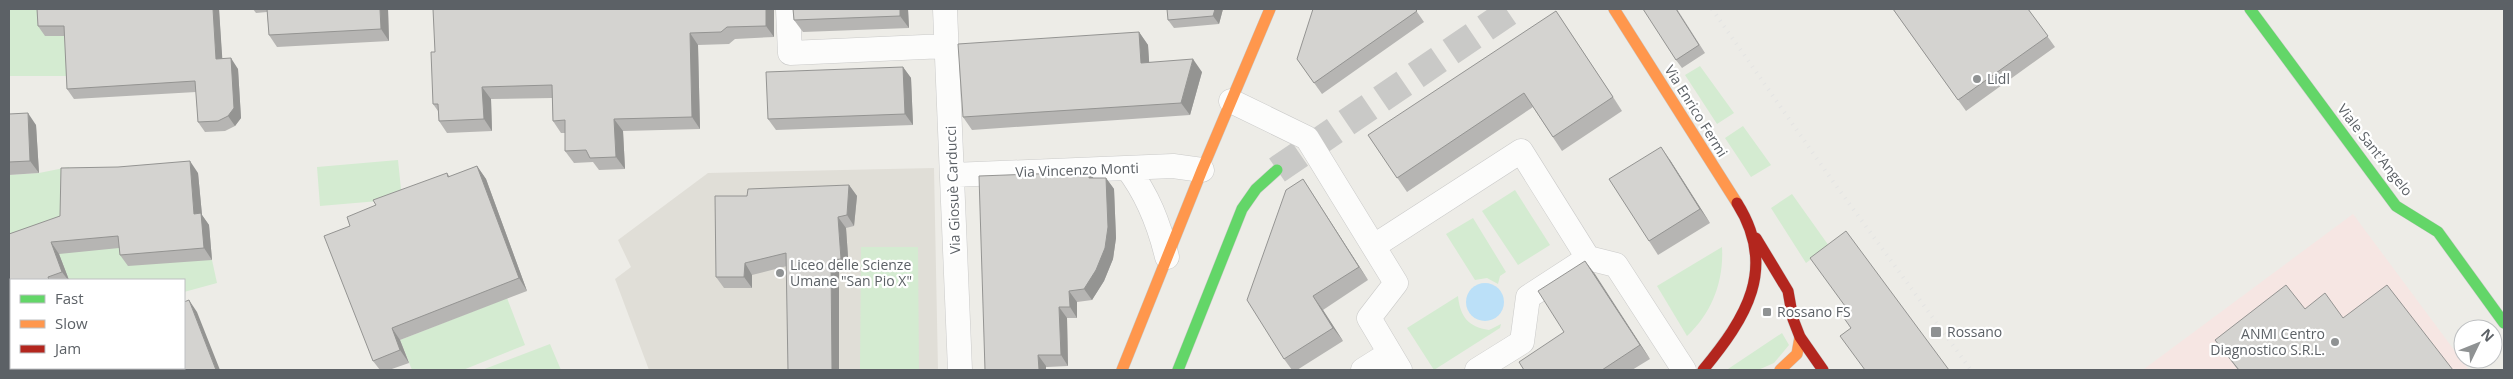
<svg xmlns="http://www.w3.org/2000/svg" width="2513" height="379" font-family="'Open Sans',sans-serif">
<rect width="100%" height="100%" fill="#edece7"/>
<path fill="#e0ded7" d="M934,168l4,202h-289l-34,-91 16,-12 -13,-27 90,-67z"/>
<path fill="#f6e6e3" d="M2353,214l116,156 -325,-1z"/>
<path fill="#d4ebd1" d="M9,9h35l27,27 2,40h-64z
M1700,66l34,47 -17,11 -32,-49z
M1743,126l28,39 -20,12 -26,-39z
M398,160l4,39 -82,7 -3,-39z
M69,167l-1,46 58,35 86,12 5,23 -33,9v-12h-115l-60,-31v-74l30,-2z
M1515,190l35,55 -32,20 -36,-54z
M1792,194l37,52 -23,17 -35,-55z
M1473,218l33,54 -6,4 -2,8 -11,-6 -12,2 -29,-46z
M861,247h57l1,123h-59z
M1722,247c2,34 -10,66 -35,89l-30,-50z
M1458,296c2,20 10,31 31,34l12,-6 -1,4 -66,42 -27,-42z
M507,298l18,47 -62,25h-51l-12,-30z
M1782,333l7,12 -15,18 -16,7 -30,-1z
M550,344l11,26h-79z"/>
<path fill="#bbe0f8" d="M1466 302a19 19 0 1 1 38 0a19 19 0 1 1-38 0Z"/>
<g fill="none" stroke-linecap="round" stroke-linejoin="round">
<path stroke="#c9c9c7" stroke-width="28" stroke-dasharray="28 14" stroke-linecap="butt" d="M1277,170l236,-161"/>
<g stroke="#cacac9" stroke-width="25">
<path id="street" d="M788,9l2,44 156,-7
M945,9l15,361
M1231,101l76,37 89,145 -27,35 31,52
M1127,168c21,27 32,56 40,89
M952,175l221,-9 29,4
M1374,246l147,-95 67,107
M1363,370l27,-17
M1477,370l45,-28 6,-45 60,-39 28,7 68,105"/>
</g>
<g stroke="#c9c9c8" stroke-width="12">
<path id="fast" d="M2250,9l146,197 42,26 66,91
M1178,370l64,-161 14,-20 21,-19"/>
</g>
<g stroke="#c9c9c8" stroke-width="12">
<path id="slow" d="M1614,9l123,194
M1122,370l80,-200 68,-161
M1780,370l17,-16 3,-17"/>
</g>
<g stroke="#c9c9c8" stroke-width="12">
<path id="jam" d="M1756,238l32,53 5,28 7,18 23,33
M1703,370c43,-52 75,-102 34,-167"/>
</g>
<use href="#street" stroke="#fcfcfb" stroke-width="24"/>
<use href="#fast" stroke="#63d668" stroke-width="11"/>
<use href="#slow" stroke="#ff974d" stroke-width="11"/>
<use href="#jam" stroke="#b3261e" stroke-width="11"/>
<path stroke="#e4e4e3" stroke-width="4" stroke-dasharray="1 6" stroke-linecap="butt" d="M1712,9l117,167 142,194"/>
</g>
<path fill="#b6b5b3" d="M37,9h182l3,50 16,10 3,49 -6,8 -10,5 -20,1 -7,-10 -2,-30 -122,7 -7,-10 -2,-53h-20l-7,-10z
M253,9h135l1,32 -112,6 -8,-12 -2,-23 -11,1z
M774,9v28l-39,2 -6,5 -31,1 2,84 -77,2 2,38 -26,1 -6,-8 -19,1 -9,-12v-18h-4l-8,-12 -1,-23 -61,1 1,32 -45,2 -8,-12 -1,-10 -5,-7 2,-52z
M793,9h115l1,19 -106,4 -9,-12z
M1223,9l-4,15 -45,4 -6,-8z
M1415,9l9,13 -102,72 -25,-35z
M1677,9l28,44 -23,15 -6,-8z
M1893,9h135l27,38 -89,64z
M1565,25l57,86 -60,40 -29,-44 -126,85 -39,-57z
M1139,32l9,13 1,17 53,10 -12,43 -218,15 -9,-13z
M903,67l8,11 2,47 -137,5 -8,-11z
M9,114l27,11 3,48 -30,2z
M1670,160l40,63 -52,32 -9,-14z
M477,166l9,13 41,112 -127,49 9,23 -20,7h-9l-7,-9 -23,-135 26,-21 71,-32 3,4z
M198,173l4,42 7,10 3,35 -84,6 -8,-11 -1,-7 -60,6 10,26h-58l-2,-46z
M1093,178h13l8,11 2,49 -3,21 -9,22 -12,19 -15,2v16h-10l1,48 -83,4z
M1303,179l65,101 -45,30 20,31 -46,29h-5l-8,-11z
M849,185l8,11 -3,30 -8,2 3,43h-10v99h-51l-1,-104 -35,9v13h-28l-8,-11 31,-81z
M1585,261l65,98 -18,11h-108l40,-38z
M2305,309l38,9 110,52h-215l-23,-30z
M19,368h50l-7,2h-26l-1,-1 -4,1h-10z"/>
<path fill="#949492" d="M213,9h6l4,60 -7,-10z
M380,9h8l1,32 -8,-12z
M766,9h8v28l-8,-11z
M900,9h8l1,19 -9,-12z
M1215,9h8l-4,15 -6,-8z
M1556,11l9,14 57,86 -9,-14z
M1139,32l9,13 2,30 -9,-12z
M690,33l8,12 2,84 -8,-12z
M231,58l7,11 3,49 -6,8 -7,-10z
M1193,59l9,13 -12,43 -9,-12z
M903,67l8,11 2,47 -8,-11z
M482,87l9,12 1,32 -8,-12z
M28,113l8,12 3,48 -9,-12z
M614,119l9,12 2,38 -9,-12z
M1661,147l9,13 40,63 -10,-14z
M190,161l8,12 4,42 7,10 3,35 -8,-12 -10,-34z
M477,166l9,13 41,112 -8,-13z
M1089,172l8,11 -8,-5z
M1106,178l8,11 2,49 -3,21 -9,22 -12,19 -8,-11z
M1303,179l9,14 56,87 -9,-13z
M849,185l8,11 -3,30 -7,-11z
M838,217l8,11 3,43 -8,-12z
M51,242l8,12 10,26h-1l-6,-8z
M831,260l8,11v99h-7z
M1585,261l10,13 55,85 -10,-14z
M745,263l7,12v13l-8,-11z
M1069,291l8,11v16l-7,-11z
M1313,296l10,14 20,31 -10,-13z
M189,300l8,12 23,58h-4z
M1059,307l8,11 1,48 -7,-11z
M392,328l8,12 9,23 -9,-13z
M1038,355l8,11v4h-7z"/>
<path fill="#d4d3d0" stroke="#949492" d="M37,9h176l3,50 15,-1 3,50 -6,8 -10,5 -20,1 -3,-41 -128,8 -3,-63h-26z
M267,9h113l1,20 -112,6z
M433,9h333v17l-39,1 -6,5 -31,1 2,84 -78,2 2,38 -26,1 -4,-8 -21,1v-31l-12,1 -1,-36 -70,2 2,32 -45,2 -1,-17h-5l-2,-52h4z
M793,9h107v7l-106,4z
M1167,9h48l-2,7 -45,4z
M1313,9h102l2,2 -103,72 -17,-24z
M1643,9h33l23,36 -23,15z
M1893,9h135l20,27 -90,64z
M1556,11l57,86 -60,40 -29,-44 -127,85 -29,-43z
M1139,32l2,31 52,-4 -12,44 -218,14 -5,-73z
M903,67l2,47 -137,5 -2,-47z
M28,113l2,48 -21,1v-48z
M1661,147l39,62 -51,32 -40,-62z
M190,161l4,53 7,-1 3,35 -84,7 -2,-19 -67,6 11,30 -14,5 1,3h-38v72l-2,-7v-111l51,-18 1,-48 57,-1z
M477,166l42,112 -127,50 8,22 -27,11 -49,-125 26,-10 -3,-9 29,-12 -3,-5 74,-27 1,4z
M1089,172v6h17l2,49 -3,21 -9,22 -12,19 -15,2 1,16h-11l2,48h-23l1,15h-54l-6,-194z
M1303,179l56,88 -46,29 20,32 -49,31 -37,-59 39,-110z
M849,185l-2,30 -9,2 3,42 -10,1 1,110h-44l-2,-117 -41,10 -1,14h-28l-1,-81h32l1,-7z
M1846,231l103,139h-84l-25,-34 11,-8 -12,-17 6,-5 -35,-48z
M1585,261l55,84 -38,25h-78l-5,-8 45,-30 -26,-41z
M2286,285l19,24 20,-16 18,25 44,-33 66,85h-214l-24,-30z
M189,300l27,70h-78l-1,-2h47v-66z"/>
<g fill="#8f9293" stroke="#fff" stroke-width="2">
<circle cx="1977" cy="79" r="5"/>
<circle cx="780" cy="273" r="5"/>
<rect x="1762" y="307" width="10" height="10" rx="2.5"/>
<rect x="1930" y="326" width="12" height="12" rx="2.5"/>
<circle cx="2335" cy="342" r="5"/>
</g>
<g text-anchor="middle" stroke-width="4.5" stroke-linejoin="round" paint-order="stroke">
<g font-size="14" fill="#5c6166" stroke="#fff" text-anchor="start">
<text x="1987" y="84">Lidl</text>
<text x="790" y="270">Liceo delle Scienze<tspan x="790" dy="16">Umane "San Pio X"</tspan></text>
<text x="1777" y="317">Rossano FS</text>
<text x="1947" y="337">Rossano</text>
<text x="2325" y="339" text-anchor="end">ANMI Centro<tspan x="2325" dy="16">Diagnostico S.R.L.</tspan></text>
</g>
<g font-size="14" fill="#5c6166" stroke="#fff">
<text transform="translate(1696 111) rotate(58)" y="5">Via Enrico Fermi</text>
<text transform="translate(2375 150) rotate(52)" y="5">Viale Sant'Angelo</text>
<text transform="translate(1077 170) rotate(-2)" y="5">Via Vincenzo Monti</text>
<text transform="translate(953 190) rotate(-92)" y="5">Via Giosuè Carducci</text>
</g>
</g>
<rect width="2513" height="379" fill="none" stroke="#5c6166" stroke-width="20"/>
<rect x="10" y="279" width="175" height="90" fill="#ffffff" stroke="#bec0c2"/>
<rect x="20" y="295" width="25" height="8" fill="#63d668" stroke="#bec0c2"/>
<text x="55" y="304" font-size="15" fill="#5c6166">Fast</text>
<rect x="20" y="320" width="25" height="8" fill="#ff974d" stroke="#bec0c2"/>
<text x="55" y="329" font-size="15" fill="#5c6166">Slow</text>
<rect x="20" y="345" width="25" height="8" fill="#b3261e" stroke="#bec0c2"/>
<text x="55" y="354" font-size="15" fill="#5c6166">Jam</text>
<g transform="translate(2478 344) rotate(47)"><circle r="24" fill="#ffffff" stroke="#bec0c2"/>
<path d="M0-4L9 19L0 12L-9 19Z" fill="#8f9293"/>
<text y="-8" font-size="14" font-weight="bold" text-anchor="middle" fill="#5c6166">N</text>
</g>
</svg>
